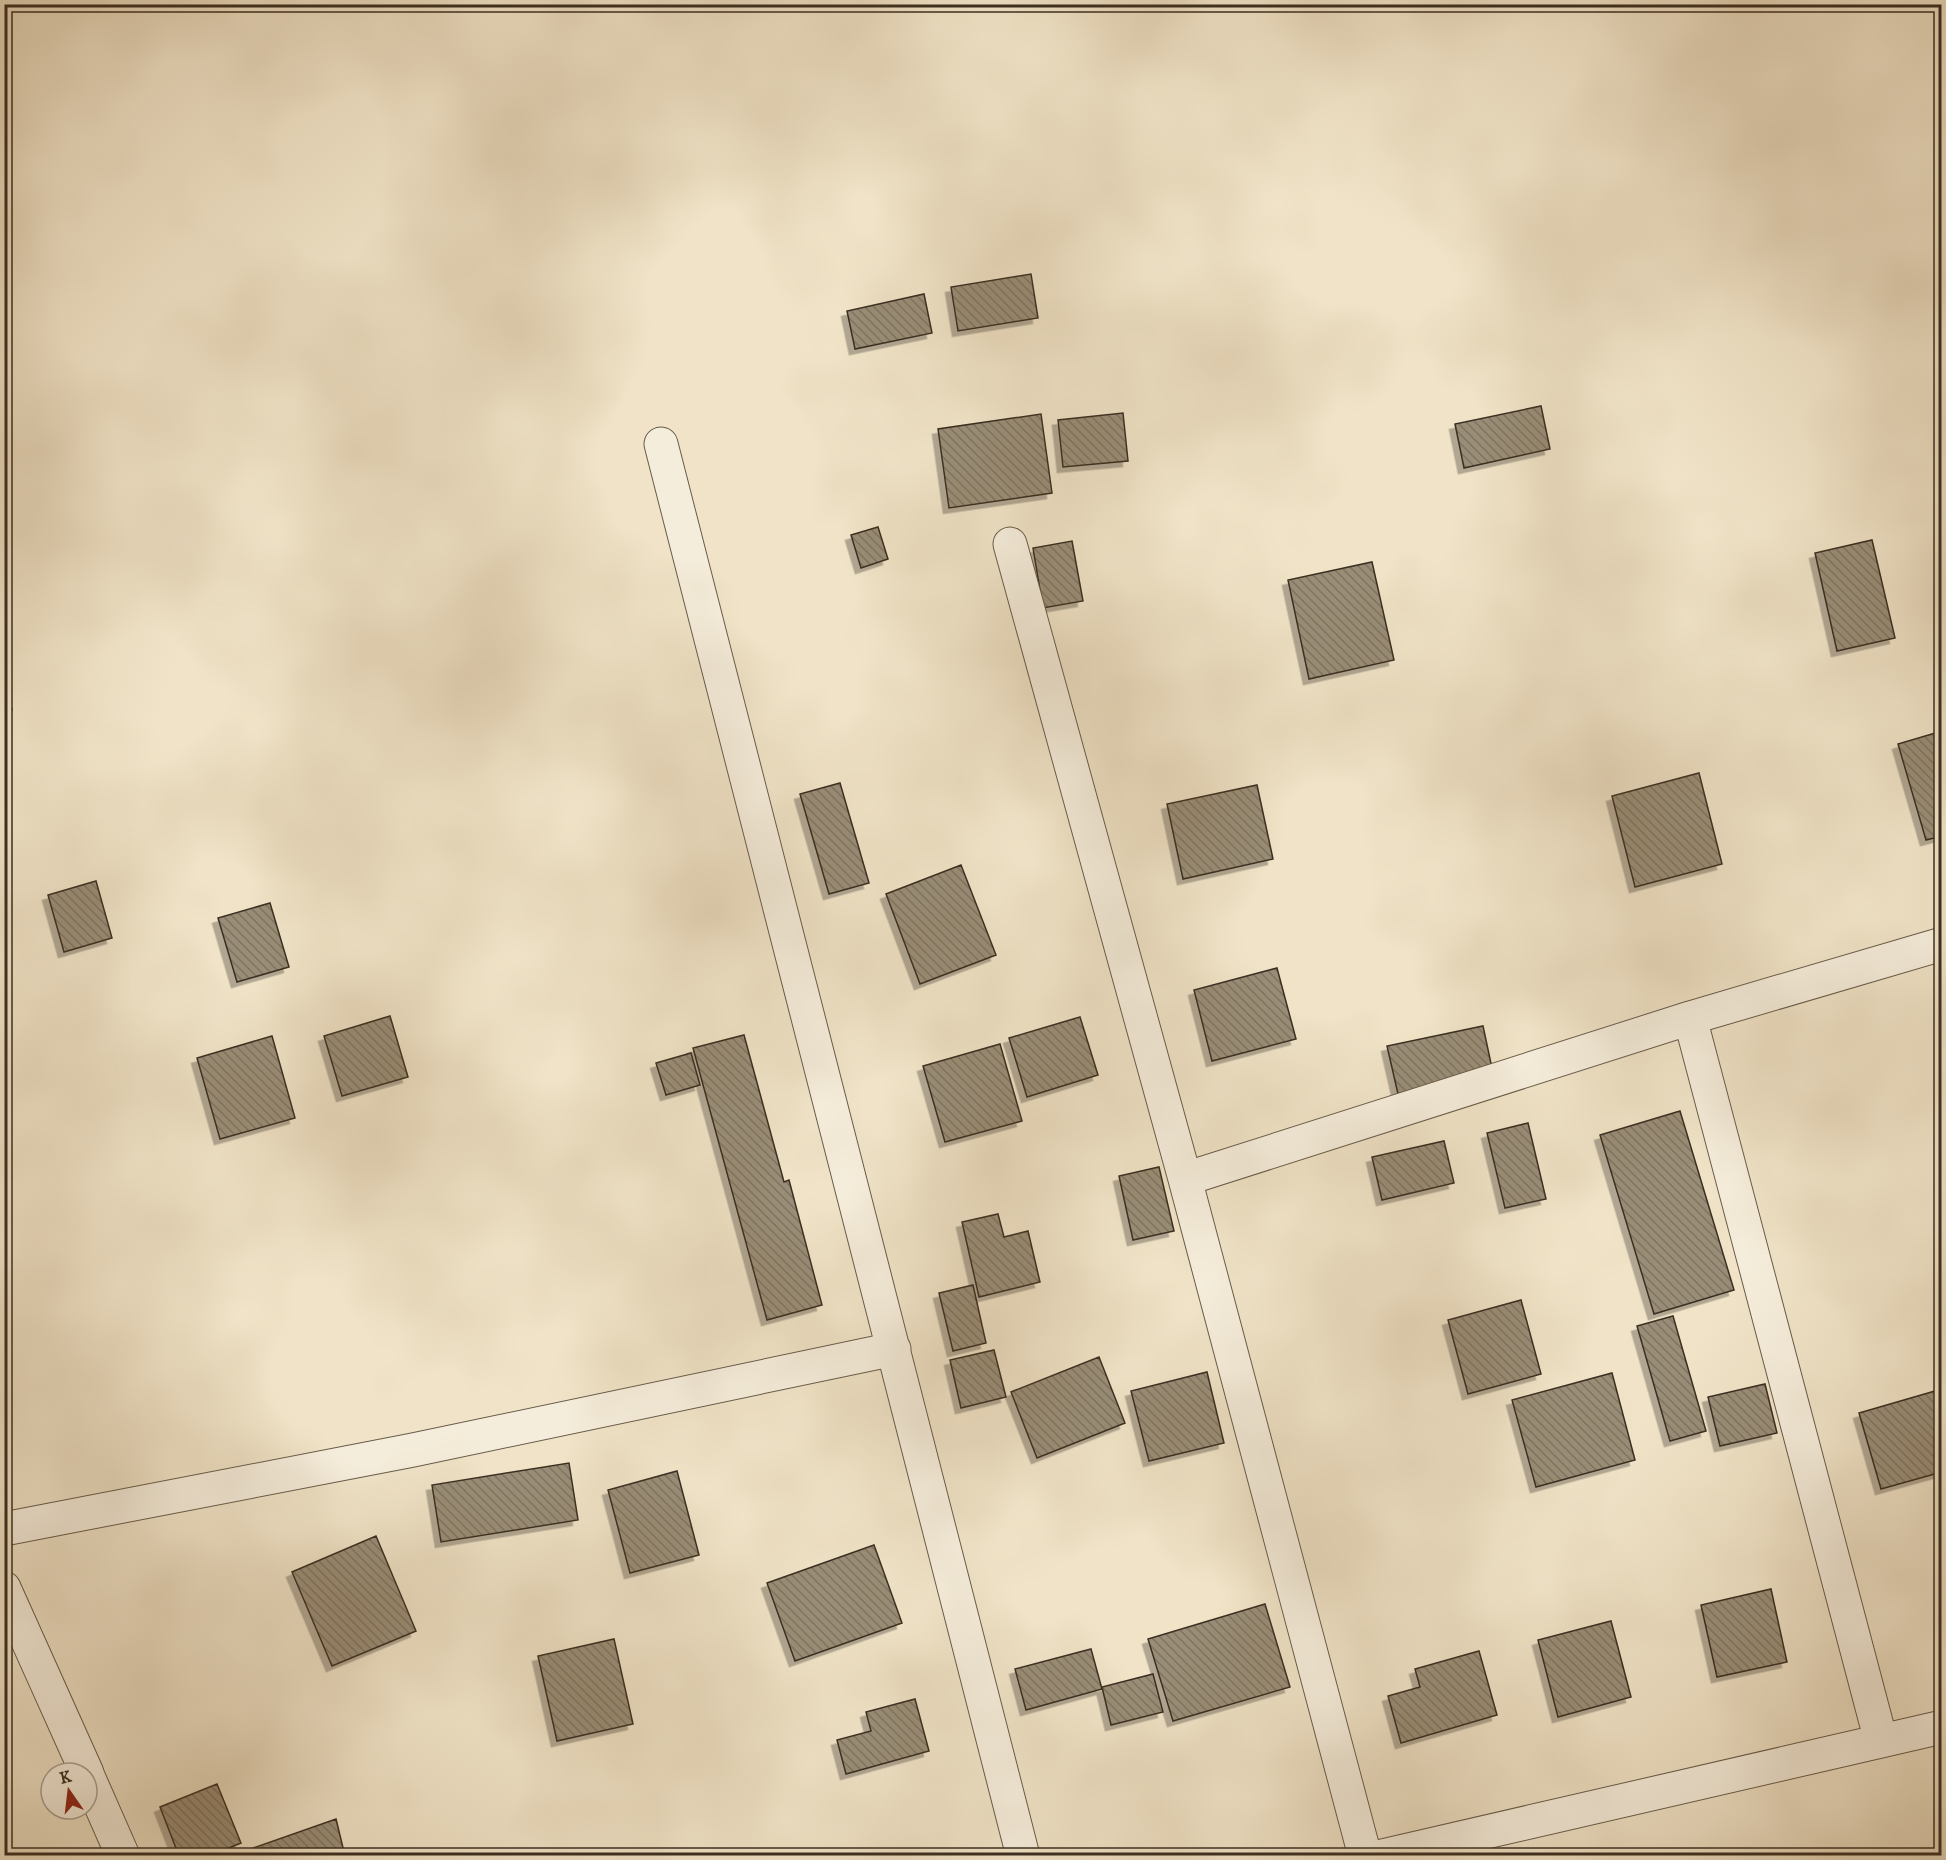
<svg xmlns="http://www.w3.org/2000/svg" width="1946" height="1860" font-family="'IM FELL DW Pica',serif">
<defs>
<pattern id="building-back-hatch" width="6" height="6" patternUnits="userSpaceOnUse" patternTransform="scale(1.5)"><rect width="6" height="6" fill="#998d77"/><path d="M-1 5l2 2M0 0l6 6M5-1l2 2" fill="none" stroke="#7e7461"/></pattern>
<filter id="shadow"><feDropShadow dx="-5.5" dy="5.5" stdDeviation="0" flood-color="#0004"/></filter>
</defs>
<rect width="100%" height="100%" fill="#f0e3c7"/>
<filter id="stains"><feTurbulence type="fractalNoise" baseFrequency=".00333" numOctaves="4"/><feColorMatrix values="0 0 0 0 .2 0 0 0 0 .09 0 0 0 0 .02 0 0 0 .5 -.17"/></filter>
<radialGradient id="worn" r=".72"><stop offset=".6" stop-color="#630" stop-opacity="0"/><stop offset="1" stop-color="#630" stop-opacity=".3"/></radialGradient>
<path fill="url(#building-back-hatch)" stroke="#3b2f21" stroke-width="1.5" filter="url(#shadow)" d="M1031,274l7,44 -80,13 -7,-44z
M924,294l8,39 -77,16 -8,-38z
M1541,406l9,43 -86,19 -9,-44z
M1123,413l5,48 -65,6 -5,-47z
M1041,414l11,79 -103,15 -11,-79z
M878,527l10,32 -27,9 -10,-33z
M1872,540l23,98 -58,13 -22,-98z
M1072,541l11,60 -40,7 -10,-60z
M1372,562l22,98 -85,19 -21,-99z
M4,681l8,29 -8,2z
M1942,731v105l-16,4 -28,-96z
M1699,773l23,91 -87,23 -23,-91z
M840,783l29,100 -40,11 -29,-100z
M1257,785l16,74 -90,20 -16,-75z
M961,865l35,90 -76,29 -34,-90z
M96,881l16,57 -48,14 -16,-57z
M270,903l19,64 -52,15 -19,-64z
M1277,968l19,71 -84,22 -18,-71z
M390,1016l18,61 -66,19 -18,-60z
M1080,1017l18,58 -71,22 -18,-59z
M1483,1026l10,47 -95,21 -11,-48z
M744,1035l40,147 5,-2 33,125 -55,15 -74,-272z
M272,1036l23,82 -75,21 -23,-81z
M1000,1044l22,77 -77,21 -22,-76z
M691,1053l9,32 -34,10 -10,-32z
M1680,1111l54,179 -80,24 -54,-179z
M1528,1123l18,76 -41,9 -18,-75z
M1444,1141l10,42 -72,17 -10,-43z
M1159,1167l15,64 -41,9 -14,-64z
M998,1214l6,23 24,-6 12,51 -61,15 -17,-75z
M973,1285l13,58 -33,8 -14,-58z
M1521,1300l20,74 -73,20 -20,-74z
M1673,1316l33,115 -36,10 -33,-115z
M994,1350l12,47 -45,11 -11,-48z
M1099,1357l26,66 -88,35 -26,-66z
M1207,1372l17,71 -75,18 -18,-70z
M1612,1373l23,87 -99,27 -24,-87z
M1765,1384l12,49 -57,13 -12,-49z
M1935,1391l7,25v56l-61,17 -22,-76z
M569,1463l9,57 -137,22 -9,-57z
M677,1471l22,84 -69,18 -22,-83z
M376,1536l40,95 -84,35 -40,-94z
M874,1545l28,78 -107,38 -28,-78z
M1771,1589l16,73 -70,15 -16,-72z
M1265,1604l25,83 -117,34 -25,-82z
M1611,1621l20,76 -73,20 -20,-77z
M614,1639l19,85 -76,17 -19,-85z
M1091,1649l11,40 -76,21 -11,-41z
M1479,1651l18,64 -96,28 -13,-47 32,-9 -5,-18z
M1153,1674l10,38 -52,13 -9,-38z
M915,1699l14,52 -83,23 -9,-34 34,-9 -5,-19z
M217,1784l24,59 -32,13h-30l-19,-49z
M336,1819l9,37h-105l-1,-3z"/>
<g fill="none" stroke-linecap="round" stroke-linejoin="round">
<g stroke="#685c4a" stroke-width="35">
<path id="minor" d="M661,444l362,1412
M1010,544l175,635 180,677
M1690,1018l191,723
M1185,1179l505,-161 252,-74
M4,1529l409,-79 481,-101
M4,1588l83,185
M87,1774l36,82
M1382,1856l560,-129"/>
</g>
<use href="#minor" stroke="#f5eddb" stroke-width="33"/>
</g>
<rect width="1946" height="1860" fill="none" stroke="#f0e3c7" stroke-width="24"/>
<rect x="6" y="6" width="1934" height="1848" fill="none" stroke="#3b2f21" stroke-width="3"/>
<rect x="12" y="12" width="1922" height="1836" fill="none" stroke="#3b2f21" stroke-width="1.5"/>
<g transform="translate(69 1791) rotate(346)"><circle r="28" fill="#f5eddb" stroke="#aba191" stroke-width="1.5"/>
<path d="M0-4.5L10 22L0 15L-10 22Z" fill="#8f2418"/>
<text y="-9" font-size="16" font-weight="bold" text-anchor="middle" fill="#3b2f21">K</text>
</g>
<rect width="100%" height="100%" filter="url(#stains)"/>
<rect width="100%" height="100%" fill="url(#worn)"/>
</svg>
